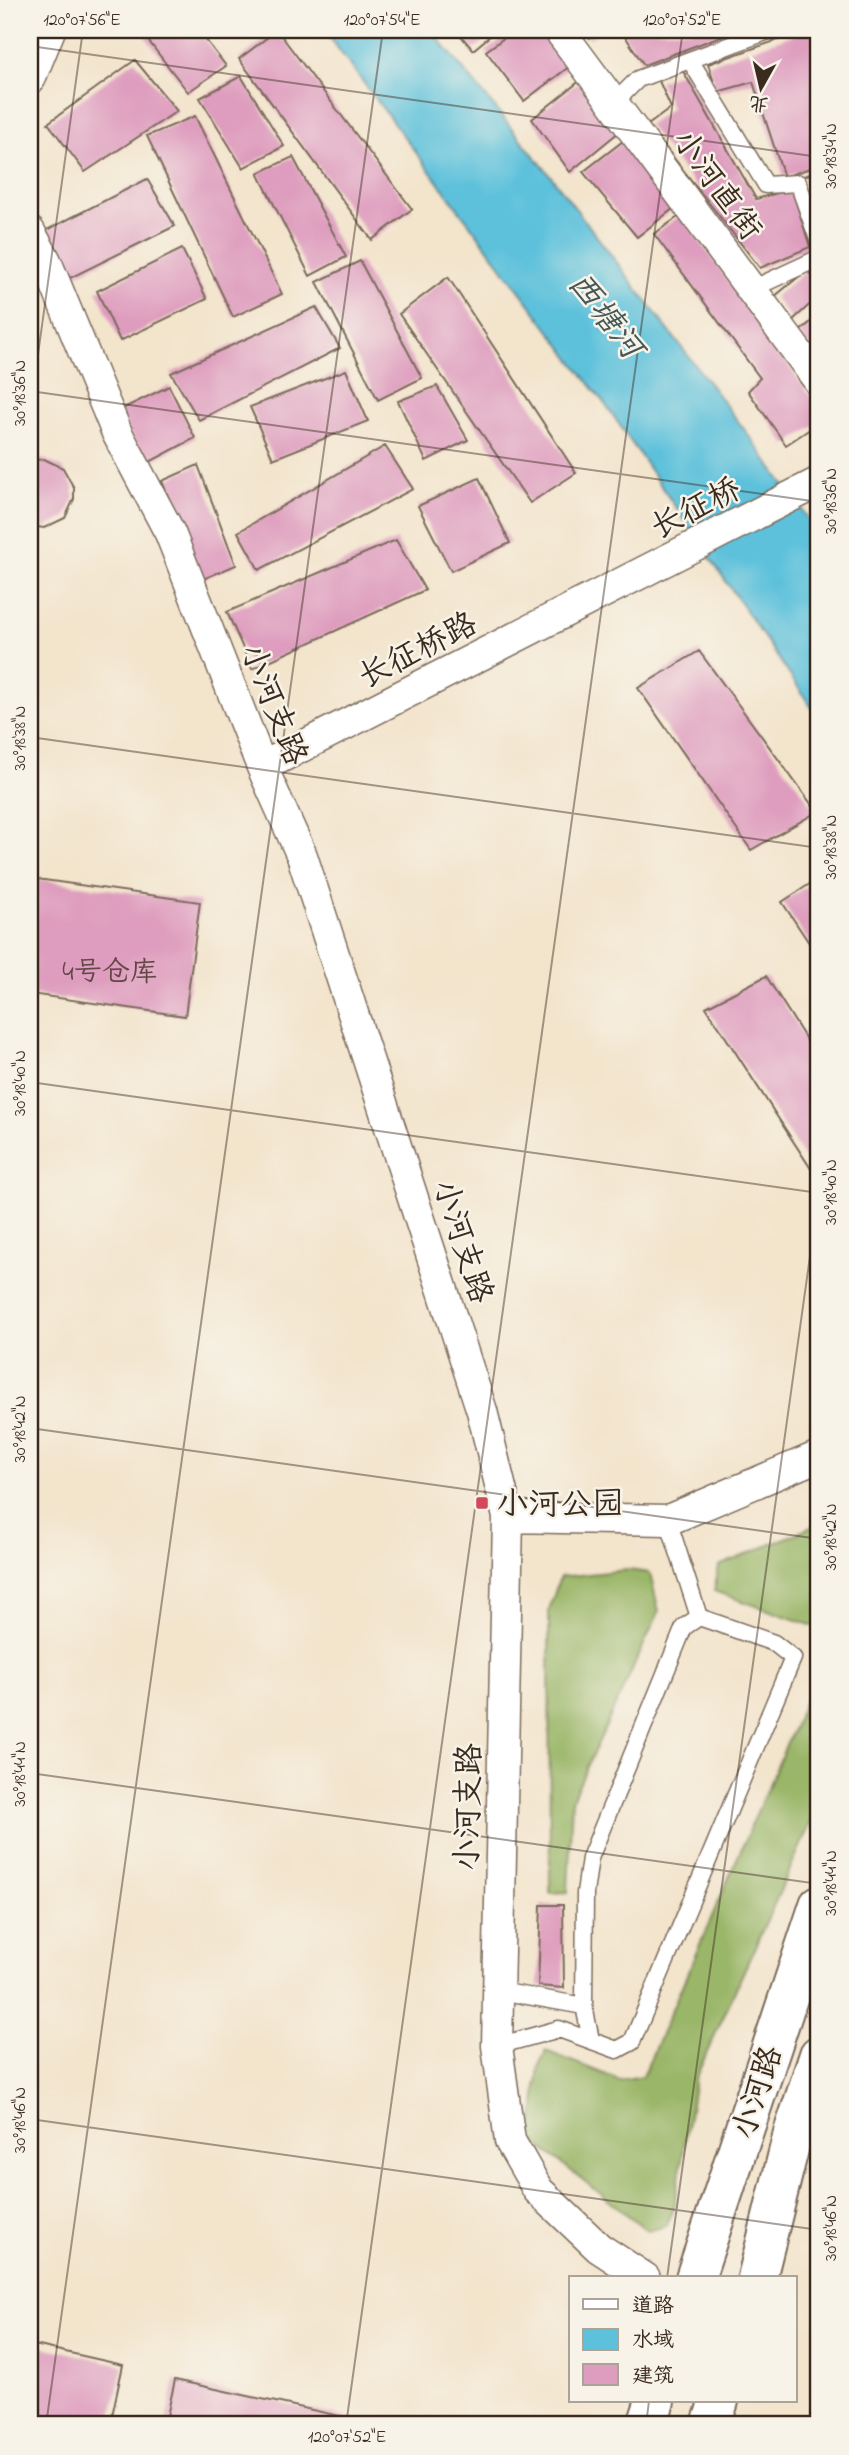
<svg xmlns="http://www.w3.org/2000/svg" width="849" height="2455" font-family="'Indie Flower','LXGW WenKai TC',sans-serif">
<rect width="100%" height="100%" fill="#f7f3e8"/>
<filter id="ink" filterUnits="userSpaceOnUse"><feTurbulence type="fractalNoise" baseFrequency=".0143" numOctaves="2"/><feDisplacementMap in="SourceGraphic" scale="14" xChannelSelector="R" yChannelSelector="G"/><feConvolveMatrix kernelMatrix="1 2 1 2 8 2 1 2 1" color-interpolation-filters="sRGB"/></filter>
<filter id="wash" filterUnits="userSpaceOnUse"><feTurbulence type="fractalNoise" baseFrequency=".00686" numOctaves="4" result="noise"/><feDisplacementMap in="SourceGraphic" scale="28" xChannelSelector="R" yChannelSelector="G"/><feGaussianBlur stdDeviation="1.57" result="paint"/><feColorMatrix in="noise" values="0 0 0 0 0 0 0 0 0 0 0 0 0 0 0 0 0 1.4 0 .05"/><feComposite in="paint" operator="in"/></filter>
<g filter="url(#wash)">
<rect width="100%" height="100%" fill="#f3e4cc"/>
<path fill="#9ab668" stroke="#6a7043" stroke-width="2" d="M819,1524v104l-105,-37 5,-25z
M628,1570l22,3 9,39 -87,187 -4,93 -18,1 -1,-283 11,-33z
M819,1669v136l-124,274 -21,130 -8,17 -18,5 -116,-91 7,-75 7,-14 73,29 24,-4z"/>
<path fill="#5dc1db" stroke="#4c767c" stroke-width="2" d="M324,30h107l119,145 203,266 66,93v184l-209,-307z"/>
<g id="blocks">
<path fill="#de9cbe" d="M140,30h58l28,36 -38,26z
M277,30l135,179 -40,31 -133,-181z
M456,30h41l-24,20z
M515,30h24l31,36 -46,35 -38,-50z
M584,30h17l-11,8z
M621,30h116l-93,35z
M807,30h4l8,25v110l-35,12 -31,-95 -36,10 -9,-28z
M135,60l42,51 -92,61 -37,-49z
M683,71l73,128 36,-10 18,58 -50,21 -112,-143 23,-17 -12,-27z
M241,76l43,70 -41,22 -43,-70z
M581,80l39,51 -50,41 -38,-53z
M195,116l87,178 -49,23 -86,-181z
M623,141l51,67 -37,29 -54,-65z
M293,157l53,100 -36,19 -52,-103z
M819,171v54l-15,-49z
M147,179l28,47 -109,54 -23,-48z
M681,215l138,193v15l-33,22 -38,-54 12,-13 -106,-144z
M182,249l25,50 -87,42 -23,-50z
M360,261l62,117 -44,22 -61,-118z
M807,270l12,14v12l-27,25 -18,-24z
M448,277l128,196 -46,30 -131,-189z
M316,307l24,41 -141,72 -28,-47z
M819,315v46l-21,-28z
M346,370l22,51 -95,38 -23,-52z
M169,386l26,52 -49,26 -28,-53z
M437,386l31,54 -42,21 -28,-60z
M385,446l28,43 -154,81 -21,-38z
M44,459l19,9 11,20v11l-9,19 -21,10 -14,-2v-65z
M198,465l38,100 -35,15 -39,-99z
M479,478l31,65 -59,28 -33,-65z
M396,540l29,50 -173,79 -25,-57z
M699,651l118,161 -66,38 -113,-162z
M30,878l170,24 -15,114 -155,-22z
M819,878v80l-37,-56z
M766,976l53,84v121l-113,-174z
M541,1905h22l1,83 -26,-2z
M30,2344l93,21 -13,60h-80z
M175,2380l201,44v1h-211z"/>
</g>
</g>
<g filter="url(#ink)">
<use href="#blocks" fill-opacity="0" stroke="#7b6b5b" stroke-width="2"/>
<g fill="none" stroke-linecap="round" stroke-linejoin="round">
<g stroke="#7b6b5b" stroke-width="19">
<path id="lane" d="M690,60l76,125 32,-2 21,59
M614,103l24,-24 133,-49
M752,289l67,-31
M668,1520l31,97
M584,2006l7,34
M497,2046l62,-17 58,21 15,-8 161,-384 -19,-15 -75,-26 -15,10 -94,231 -5,35 -1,113 -85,-15"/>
</g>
<g stroke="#7b6b5b" stroke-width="33">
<path id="street" d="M559,30l260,351
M30,79l20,-49
M30,232l16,29 71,172 53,100 92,234 40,89 180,555 26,106 -11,529 13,95 28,49 61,58 46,30
M262,767l557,-285
M508,1517l160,3 151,-64"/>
</g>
<g stroke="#7b6b5b" stroke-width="42">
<path id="secondary" d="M695,2278l124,-373
M757,2278l36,-145 26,-78
M647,2425l8,-24
M711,2425l8,-24"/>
</g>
<use href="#lane" stroke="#fff" stroke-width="16"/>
<use href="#street" stroke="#fff" stroke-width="30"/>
<use href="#secondary" stroke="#fff" stroke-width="38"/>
</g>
</g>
<path fill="none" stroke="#3b2a1e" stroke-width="2" stroke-opacity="0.45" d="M30,46l789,111M30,391l789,111M30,412l53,-382M30,737l789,111M30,1082l789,111M30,1428l789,111M30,1773l789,111M30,2119l789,111M667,2278l152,-1086M46,2425l337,-2395M346,2425l337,-2395M646,2425l3,-24"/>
<rect fill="#d1495b" stroke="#f7f3e8" stroke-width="2.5" x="475" y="1496" width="14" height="14" rx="3.5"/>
<g text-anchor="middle" stroke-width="5" stroke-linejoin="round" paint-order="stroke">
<g font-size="28" fill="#644646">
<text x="110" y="980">4号仓库</text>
</g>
<g font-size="32" fill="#3b2a1e" stroke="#f7f3e8">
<text transform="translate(718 184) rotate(54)" y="11">小河直街</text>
<text transform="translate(695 507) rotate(-27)" y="11">长征桥</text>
<text transform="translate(417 649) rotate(-27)" y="11">长征桥路</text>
<text transform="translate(275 704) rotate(68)" y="11">小河支路</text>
<text transform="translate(464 1241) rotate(72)" y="11">小河支路</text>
<text transform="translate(467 1807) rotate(-89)" y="11">小河支路</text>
<text transform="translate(756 2092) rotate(-72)" y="11">小河路</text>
</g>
<g font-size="32" fill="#3b2a1e" stroke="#f7f3e8" text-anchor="start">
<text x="496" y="1514">小河公园</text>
</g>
<g font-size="33" font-style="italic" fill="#455757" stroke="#f7f3e8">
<text transform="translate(607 314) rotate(52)" y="12">西塘河</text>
</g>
</g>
<rect width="849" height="2455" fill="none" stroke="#f7f3e8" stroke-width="77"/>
<rect x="569" y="2276" width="228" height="126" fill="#f7f3e8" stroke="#aca397" stroke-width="2"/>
<rect x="583" y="2299" width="35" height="10" fill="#ffffff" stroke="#aca397" stroke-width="2"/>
<text x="632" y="2312" font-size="21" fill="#3b2a1e">道路</text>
<rect x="583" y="2329" width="35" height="21" fill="#5dc1db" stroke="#aca397" stroke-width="2"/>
<text x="632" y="2346" font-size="21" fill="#3b2a1e">水域</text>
<rect x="583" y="2364" width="35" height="21" fill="#de9cbe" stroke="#aca397" stroke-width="2"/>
<text x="632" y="2382" font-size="21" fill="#3b2a1e">建筑</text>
<g transform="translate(761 88) rotate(188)" stroke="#f7f3e8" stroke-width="5" paint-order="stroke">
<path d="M0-5L12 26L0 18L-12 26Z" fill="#3b2a1e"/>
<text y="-10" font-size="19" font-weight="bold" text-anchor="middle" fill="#3b2a1e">北</text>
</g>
<rect x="38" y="38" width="772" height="2378" fill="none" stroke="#3b2a1e" stroke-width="2.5"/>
<g font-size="18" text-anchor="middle" fill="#3b2a1e">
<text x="82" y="25">120°07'56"E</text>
<text x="382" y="25">120°07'54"E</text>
<text x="682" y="25">120°07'52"E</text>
<text transform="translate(830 156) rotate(-90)" y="6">30°18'34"N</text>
<text transform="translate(19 393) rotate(-90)" y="6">30°18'36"N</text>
<text transform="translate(830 501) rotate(-90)" y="6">30°18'36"N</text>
<text transform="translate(19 738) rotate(-90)" y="6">30°18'38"N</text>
<text transform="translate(830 847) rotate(-90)" y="6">30°18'38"N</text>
<text transform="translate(19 1083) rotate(-90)" y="6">30°18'40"N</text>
<text transform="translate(830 1192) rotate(-90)" y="6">30°18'40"N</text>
<text transform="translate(19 1429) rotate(-90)" y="6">30°18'42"N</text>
<text transform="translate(830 1537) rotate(-90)" y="6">30°18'42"N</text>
<text transform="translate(19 1774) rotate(-90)" y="6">30°18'44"N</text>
<text transform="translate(830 1883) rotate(-90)" y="6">30°18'44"N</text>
<text transform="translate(19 2120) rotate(-90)" y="6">30°18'46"N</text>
<text transform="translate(830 2228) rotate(-90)" y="6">30°18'46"N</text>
<text x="347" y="2442">120°07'52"E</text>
</g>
</svg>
